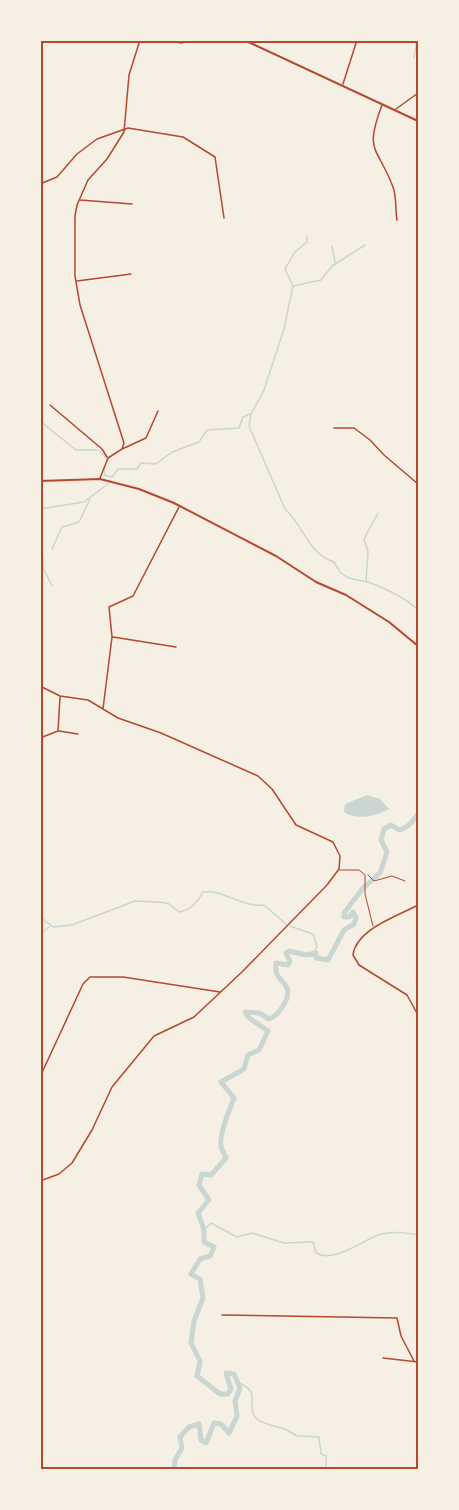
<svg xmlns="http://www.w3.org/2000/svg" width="459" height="1510" font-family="'Open Sans',sans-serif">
<rect width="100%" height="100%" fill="#f6efe4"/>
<path fill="#c9d6d2" d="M367,795l13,4 9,10c-12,7 -32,12 -45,3l1,-8z"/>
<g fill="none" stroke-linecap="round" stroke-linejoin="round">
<path stroke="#c9d6d2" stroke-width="1.5" d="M414,58l3,-18
M307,236v6l-12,10 -10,17 8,17 -9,43 -20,61 -13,24 -2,12 36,83c19,17 23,45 49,53l6,10
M332,246l3,16
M293,286l28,-6 11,-14 33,-21
M40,421l36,29h21
M99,450l7,8
M105,466l-1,9 8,2 6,-8h19l4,-6 15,1 16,-12 27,-10 8,-12 32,-2 4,-11 7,-3
M40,509l44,-7 25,-19
M52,549l10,-22 17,-5 11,-23
M43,559v8l9,19
M341,573c10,8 16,6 27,9 16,6 38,16 50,28
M366,582l2,-31 -4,-12 14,-26
M40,917l13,10 19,-2 63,-24 25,1 9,2 10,8c12,-2 19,-10 24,-20 21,-3 39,16 61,13l22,19
M290,926l23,8 4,12 -3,7
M40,934l9,-7
M204,1230l7,-7 26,14 15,-4 32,10 29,-1 3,11c18,11 48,-14 65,-19 13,-3 25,-1 37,1
M239,1383c24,10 6,23 17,35 6,7 22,8 31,12
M287,1430l10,6 22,1 2,17 5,2v7
M325,1470l1,-6"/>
<path stroke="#c9d6d2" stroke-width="5" d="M174,1470l1,-10 7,-12 -2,-11 9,-10 10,-3 2,16 5,3 8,-20 7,1 8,9 8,-17 -2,-15 5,-13 -6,-14 -8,-1 5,16 -3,5h-8l-23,-18 3,-15 -9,-18 3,-22 9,-23 -3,-19 -9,-5 9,-15 10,-3 4,-9 -10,-5v-12l-6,-17 11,-13 -10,-15 3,-11 9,1 15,-17c-1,-4 -5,-8 -5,-13 -2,-11 9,-37 13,-47l-13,-16 23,-13 4,-14 11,-5 9,-19 -19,-13 -4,-6 14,1 10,6c9,-3 22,-21 18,-31 -5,-11 -13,-9 -11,-25l12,2 2,-4 -4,-8 3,-2 17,4 10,-2v5l12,2 16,-30 10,-6 2,-6 -3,-6 -4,5h-5v-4l19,-25 17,-15 7,-21 -6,-12 3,-11 7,-4 8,5c10,-3 13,-8 19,-16"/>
<path stroke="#b5482f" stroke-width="1" d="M368,875l6,6 18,-5 13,5"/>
<path stroke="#b5482f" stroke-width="1" d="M340,870h19l6,5v19l8,32"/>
<path stroke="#b5482f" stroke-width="1.5" d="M180,43l22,-3
M343,84l14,-44
M382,105c-18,48 -5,40 11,82 4,11 2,23 4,33
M396,109l22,-16
M40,184l17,-7 20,-23 20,-15 31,-11 55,9 32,20 9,61
M80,200l52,4
M77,281l54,-7
M50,405l52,44 5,8
M334,428h20l16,12 14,15 34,29
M122,449l24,-11 12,-27
M100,478l8,-20 14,-9 2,-6 -44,-138 -5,-29v-60l2,-11 11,-25 19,-21 17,-27 5,-57 11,-35
M113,637l63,10
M40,686l20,10 28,4 30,18 43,15 97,43 14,13 24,36 37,17 7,14 -1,13 -12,16 -84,86 -49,46 -40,19 -42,51 -20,43 -20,33 -13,11 -19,7
M103,709l9,-72 -3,-30 24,-11 46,-89
M59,731l19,3
M40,738l18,-7 2,-34
M418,905c-20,11 -62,24 -65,50l6,10 48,30 11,20
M40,1077l43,-93 7,-7h33l97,15
M222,1315l175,3 4,18 13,25
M383,1358l35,4"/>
<path stroke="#b5482f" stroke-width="2" d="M40,481l60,-2 39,10 35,14 102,53 40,26 30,13 43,27 29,24"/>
<path stroke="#b5482f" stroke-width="2" d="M244,40l174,81"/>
</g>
<rect width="459" height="1510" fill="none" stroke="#f6efe4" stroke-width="84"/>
<rect x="42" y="42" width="375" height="1426" fill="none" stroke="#b5482f" stroke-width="2"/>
</svg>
